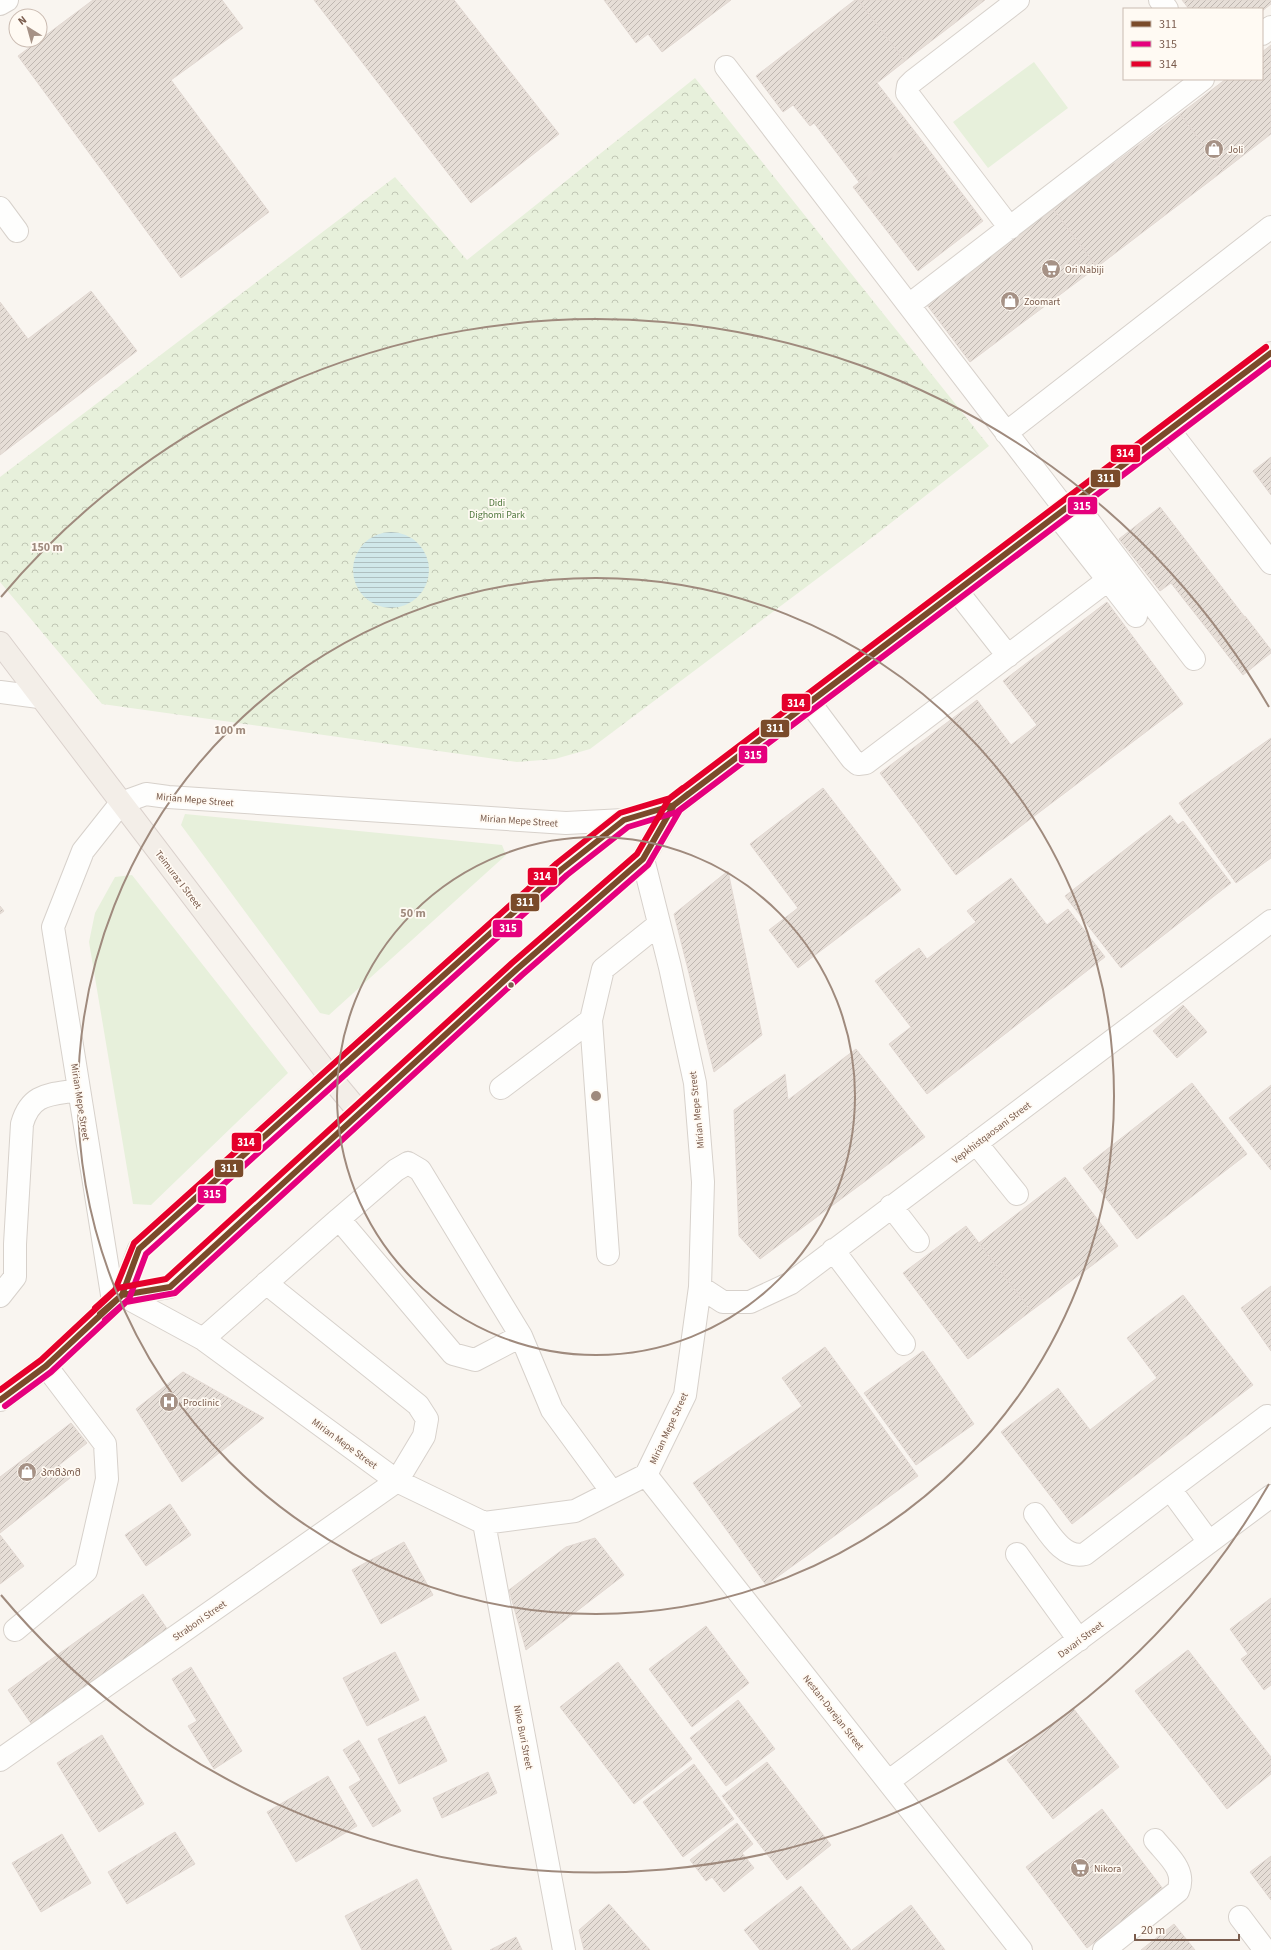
<svg xmlns="http://www.w3.org/2000/svg" width="1271" height="1950" font-family="'Source Sans 3','Noto Sans Georgian',sans-serif">
<defs>
<pattern id="forest-crowns" width="20" height="18" patternUnits="userSpaceOnUse"><rect width="20" height="18" fill="#e7f0db"/><path d="M2 6a3 3 0 1 1 6 0M12 15a3 3 0 1 1 6 0" fill="none" stroke="#c0c6b4"/></pattern>
<pattern id="water-rules" width="6" height="5" patternUnits="userSpaceOnUse"><rect width="6" height="5" fill="#d0e8ea"/><path d="M0 2.5h6" fill="none" stroke="#aebfc0"/></pattern>
<pattern id="building-hatch" width="6" height="6" patternUnits="userSpaceOnUse"><rect width="6" height="6" fill="#e6ded7"/><path d="M-1 1l2-2M0 6l6-6M5 7l2-2" fill="none" stroke="#bfb7b1"/></pattern>
</defs>
<rect width="100%" height="100%" fill="#f9f5f0"/>
<path fill="#e7f0db" d="M1034,62l34,46 -80,60 -35,-46z
M185,814l317,31 4,10 -177,160 -9,-2 -139,-188z
M132,875l156,198 -137,132 -18,-1 -44,-262 6,-29 20,-36z"/>
<path fill="url(#forest-crowns)" d="M695,78l294,368 -111,87 -288,216 -35,10 -38,3 -415,-58 -102,-122v-105l395,-300 72,83z"/>
<path fill="url(#water-rules)" d="M353 570a38 38 0 1 1 76 0a38 38 0 1 1-76 0Z"/>
<path fill="url(#building-hatch)" stroke="#e2d8d2" d="M93,0h129l21,28 -72,52 98,132 -88,66 -163,-222z
M314,0h140l105,134 -88,69z
M604,0h127l-69,52 -14,-18 -12,9z
M855,0h3l47,61 -28,22 42,54 -60,45 -45,-59 -4,3 -17,-21 -10,7 -27,-36z
M858,0h127l-80,61z
M1182,0h89v4l-9,7v-2h-73z
M1271,45v89l-48,37 -43,-57 46,-35h36v-27z
M1180,114l43,57 -126,96 -44,-58z
M919,137l64,84 -65,50 -65,-84z
M1053,209l44,58 -127,95 -43,-57z
M91,291l46,60 -137,104v-153l28,37z
M1271,457v38l-18,-24z
M1160,507l84,109 -29,23 -44,-56 -11,8 -41,-52z
M1107,602l76,102 -227,171 -76,-102 97,-73 34,45 26,-20 -34,-44z
M1245,616l26,34v3l-28,22 -28,-36z
M1271,738v120l-35,25 -57,-80z
M823,788l78,102 -103,78 -29,-38 29,-22 -48,-64z
M1170,815l8,10 5,-4 48,62 -110,85 -56,-72z
M728,871l34,164 -48,37 -40,-158z
M1011,878l36,47 21,-16 37,48 -178,137 -38,-50 22,-17 -36,-46 44,-33 8,11 49,-37 -9,-11z
M0,906l4,5 -4,3z
M1183,1005l24,27 -30,26 -24,-27z
M856,1049l69,88 -165,122 -21,-23 -5,-126 51,-36 3,26z
M1192,1083l55,71 -110,85 -54,-71z
M1271,1085v85l-42,-52z
M1065,1177l53,69 -87,65 -52,-68z
M966,1226l65,85 -63,48 -65,-86z
M1271,1286v65l-30,-43z
M1183,1295l70,90 -181,139 -71,-92 57,-44 32,42 67,-52 -30,-40z
M825,1347l93,129 -152,109 -73,-102 109,-77 -20,-28z
M923,1351l51,73 -58,41 -52,-72z
M183,1372l81,46 -82,64 -46,-73z
M71,1423l16,20 -28,22 11,13 -70,55v-56z
M170,1504l21,31 -45,31 -21,-31z
M0,1535l24,31 -24,18z
M595,1538l29,37 -98,75 -17,-60 57,-43z
M404,1542l29,53 -52,29 -29,-54z
M143,1594l27,39 -135,96 -27,-39z
M1271,1598v87l-7,5 -23,-31 7,-5 -18,-25z
M706,1626l43,57 -57,44 -43,-58z
M1188,1650l83,107v17l-44,35 -92,-118z
M395,1652l24,48 -52,26 -24,-48z
M618,1662l74,97 -58,45 -74,-97z
M191,1667l51,84 -28,18 -26,-43 9,-5 -25,-42z
M738,1700l37,49 -49,37 -36,-48z
M1073,1708l46,59 -66,52 -46,-59z
M425,1716l22,45 -48,23 -21,-45z
M102,1735l42,69 -45,28 -42,-69z
M359,1740l42,71 -28,16 -24,-40 12,-7 -18,-30z
M767,1762l64,83 -44,35 -65,-84z
M694,1764l40,55 -51,38 -40,-55z
M488,1772l9,21 -55,25 -9,-20z
M328,1776l29,50 -61,36 -29,-50z
M1102,1809l61,80 -76,59 -61,-81z
M737,1823l16,21 -11,9 12,15 -30,24 -12,-15 -6,4 -16,-21z
M175,1832l20,32 -68,40 -19,-32z
M62,1834l29,49 -50,29 -29,-49z
M1271,1856v44l-21,-28z
M417,1879l35,71h-90l-17,-34z
M801,1886l50,64h-91l-16,-20z
M609,1904l41,46h-66l-5,-20z
M911,1905l34,45h-93z
M1174,1924l21,26h-54z
M516,1937l6,13h-32z"/>
<g fill="none" stroke-linecap="round" stroke-linejoin="round">
<g stroke="#d7d1cb" stroke-width="24">
<path id="minor" d="M1160,0l7,9
M0,4l7,-4
M1262,34l9,-7
M726,67l339,442
M0,208l17,23
M1010,228l-103,-135 1,-7 5,-5 105,-81
M909,305l294,-226
M1169,430l102,133
M1006,433l265,-206
M1074,502l120,157
M1108,580l28,36
M957,591l51,65
M0,692l39,5
M810,703l42,56 6,5 8,-1 242,-183 -51,-65
M501,1088l90,-68
M976,1143l41,51
M891,1206l27,35
M339,1219l57,-49 12,-7 12,7 101,166
M833,1250l71,94
M608,1254l-17,-234 12,-51 56,-45
M700,1287l23,15h27l41,-19 480,-362
M122,1295l81,44 194,142 87,42 91,-12 71,-36 39,-80 15,-108 3,-105 -8,-99 -25,-116 -27,-108
M122,1295l17,-46 191,-172
M0,1296l15,-19v-33l7,-120c9,-32 29,-29 57,-34
M113,1301l-60,-374 30,-76 38,-48 25,-9 22,3 398,26 58,-3
M203,1339l136,-120 114,135 22,6 46,-24 31,74 60,82
M0,1400l46,-34 76,-71 48,-8 190,-174
M646,1475l375,475
M1035,1514c12,15 27,46 50,40l85,-65
M484,1523l80,427
M1209,1542l-39,-53 97,-73
M1017,1554l62,86
M15,1630l71,-59 21,-92 -2,-35 -59,-78
M0,1760l397,-279 27,-45 3,-17 -9,-14 -152,-122
M889,1781l382,-285
M1240,1917l25,33
M1104,1950l74,-59c9,-21 -11,-36 -23,-51"/>
</g>
<g stroke="#dad1cc" stroke-width="24">
<path id="major" d="M0,643l330,434 30,36 157,-144 126,-110 31,-54
M330,1077l232,-208 62,-49 50,-15 597,-452"/>
</g>
<use href="#minor" stroke="#fefefd" stroke-width="22"/>
<use href="#major" stroke="#f3eee8" stroke-width="22"/>
<g stroke="#fffaf3" stroke-width="9">
<path id="bus-1" d="M100,1314l22,-19 17,-46 423,-380 62,-49 50,-15 14,-11
M0,1400l46,-34 76,-71 48,-8 347,-318 126,-110 31,-54 597,-452"/>
</g>
<g stroke="#fffaf3" stroke-width="9">
<path id="bus-2" d="M105,1320l24,-21 17,-45 421,-379 61,-48 49,-15 16,-12
M5,1406l46,-34 75,-70 49,-9 347,-318 126,-110 32,-55 591,-447"/>
</g>
<g stroke="#fffaf3" stroke-width="9">
<path id="bus-3" d="M95,1308l20,-18 19,-47 423,-380 63,-50 50,-15 13,-10
M0,1390l41,-30 77,-72 48,-9 346,-316 125,-109 32,-55 597,-452"/>
</g>
<use href="#bus-1" stroke="#7a4b2a" stroke-width="6"/>
<use href="#bus-2" stroke="#e5007d" stroke-width="6"/>
<use href="#bus-3" stroke="#e4002b" stroke-width="6"/>
</g>
<g fill="none" stroke="#9f8a7d" stroke-width="2">
<circle cx="596" cy="1096" r="259"/>
<circle cx="596" cy="1096" r="518"/>
<path d="M1269 1484A777 777 0 0 1 1 1595M1 597A777 777 0 0 1 1269 707"/>
</g>
<defs>
<g id="shop-disc" transform="scale(1)"><circle r="9.5" fill="#a69286" stroke="#fffaf3"/><path d="M-5-2.5h2.3a2.7 3.5 0 0 1 5.4 0H5L5.5 6h-11ZM-1.5-2.5h3a1.5 2.3 0 0 0-3 0Z" fill="#fff"/></g>
<g id="supermarket-disc" transform="scale(1)"><circle r="9.5" fill="#a69286" stroke="#fffaf3"/><path d="M-6-5.5h2.5l.6 2H6L4.5 2H-2.5L-4.4-4H-6ZM-1.5 3.2a1.3 1.3 0 1 0 .1 0ZM3 3.2a1.3 1.3 0 1 0 .1 0Z" fill="#fff"/></g>
<g id="hospital-disc" transform="scale(1)"><circle r="9.5" fill="#a69286" stroke="#fffaf3"/><path d="M-5-5h3v3.5h4V-5h3V5h-3V1.5h-4V5h-3Z" fill="#fff"/></g>
</defs>
<g fill-rule="evenodd">
<use href="#shop-disc" x="1214" y="149"/>
<use href="#supermarket-disc" x="1051" y="269"/>
<use href="#shop-disc" x="1010" y="301"/>
<use href="#hospital-disc" x="169" y="1402"/>
<use href="#shop-disc" x="27" y="1472"/>
<use href="#supermarket-disc" x="1080" y="1868"/>
</g>
<circle fill="#7a5c4d" stroke="#fffaf3" stroke-width="1.5" cx="511" cy="985" r="3.5"/>
<g text-anchor="middle" stroke-width="3.5" stroke-linejoin="round" paint-order="stroke">
<g font-size="10" fill="#7a5c4d" stroke="#fffaf3" text-anchor="start">
<text x="1228" y="153">Joli</text>
<text x="1065" y="273">Ori Nabiji</text>
<text x="1024" y="305">Zoomart</text>
<text x="183" y="1406">Proclinic</text>
<text x="41" y="1476">პომპომ</text>
<text x="1094" y="1872">Nikora</text>
</g>
<g font-size="10" fill="#537a41" stroke="#fffaf3">
<text x="497" y="506">Didi<tspan x="497" dy="12">Dighomi Park</tspan></text>
</g>
<g font-size="10" fill="#7a5c4d" stroke="#fffaf3">
<text transform="translate(195 799) rotate(5)" y="4">Mirian Mepe Street</text>
<text transform="translate(519 820) rotate(4)" y="4">Mirian Mepe Street</text>
<text transform="translate(179 879) rotate(53)" y="4">Teimuraz I Street</text>
<text transform="translate(81 1102) rotate(81)" y="4">Mirian Mepe Street</text>
<text transform="translate(696 1110) rotate(-96)" y="4">Mirian Mepe Street</text>
<text transform="translate(991 1132) rotate(-37)" y="4">Vepkhistqaosani Street</text>
<text transform="translate(668 1428) rotate(-65)" y="4">Mirian Mepe Street</text>
<text transform="translate(345 1443) rotate(36)" y="4">Mirian Mepe Street</text>
<text transform="translate(199 1620) rotate(-35)" y="4">Straboni Street</text>
<text transform="translate(1080 1639) rotate(-37)" y="4">Davari Street</text>
<text transform="translate(834 1712) rotate(52)" y="4">Nestan-Darejan Street</text>
<text transform="translate(524 1737) rotate(79)" y="4">Niko Buri Street</text>
</g>
</g>
<circle cx="596" cy="1096" r="6" fill="#9f8a7d" stroke="#fffaf3" stroke-width="2"/>
<g font-size="12" text-anchor="middle" font-weight="bold" fill="#9f8a7d" stroke="#fffaf3" stroke-width="3.5" stroke-linejoin="round" paint-order="stroke">
<text x="47" y="551">150 m</text>
<text x="230" y="734">100 m</text>
<text x="413" y="917">50 m</text>
</g>
<g stroke="#fffaf3" stroke-width="1.5">
<rect x="1110" y="444" width="31" height="19" rx="4" fill="#e4002b"/>
<rect x="1090" y="469" width="31" height="19" rx="4" fill="#7a4b2a"/>
<rect x="1067" y="496" width="31" height="19" rx="4" fill="#e5007d"/>
<rect x="781" y="693" width="30" height="19" rx="4" fill="#e4002b"/>
<rect x="760" y="719" width="30" height="19" rx="4" fill="#7a4b2a"/>
<rect x="738" y="745" width="30" height="19" rx="4" fill="#e5007d"/>
<rect x="527" y="867" width="31" height="19" rx="4" fill="#e4002b"/>
<rect x="510" y="893" width="30" height="19" rx="4" fill="#7a4b2a"/>
<rect x="492" y="919" width="31" height="19" rx="4" fill="#e5007d"/>
<rect x="231" y="1132" width="31" height="20" rx="4" fill="#e4002b"/>
<rect x="214" y="1159" width="30" height="19" rx="4" fill="#7a4b2a"/>
<rect x="197" y="1185" width="30" height="19" rx="4" fill="#e5007d"/>
</g>
<g font-size="11" text-anchor="middle" font-weight="bold" fill="#fff">
<text x="1125" y="457">314</text>
<text x="1106" y="482">311</text>
<text x="1082" y="510">315</text>
<text x="796" y="707">314</text>
<text x="775" y="732">311</text>
<text x="753" y="759">315</text>
<text x="542" y="880">314</text>
<text x="525" y="906">311</text>
<text x="508" y="932">315</text>
<text x="246" y="1146">314</text>
<text x="229" y="1172">311</text>
<text x="212" y="1198">315</text>
</g>
<rect x="1123" y="8" width="140" height="72" fill="#fffaf3" stroke="#cabbb1"/>
<rect x="1131" y="21" width="20" height="6" fill="#7a4b2a" stroke="#cabbb1"/>
<text x="1159" y="28" font-size="12" fill="#7a5c4d">311</text>
<rect x="1131" y="41" width="20" height="6" fill="#e5007d" stroke="#cabbb1"/>
<text x="1159" y="48" font-size="12" fill="#7a5c4d">315</text>
<rect x="1131" y="61" width="20" height="6" fill="#e4002b" stroke="#cabbb1"/>
<text x="1159" y="68" font-size="12" fill="#7a5c4d">314</text>
<g transform="translate(28 28) rotate(323)"><circle r="19" fill="#fffaf3" stroke="#cabbb1"/>
<path d="M0-3L7 15L0 10L-7 15Z" fill="#a69286"/>
<text y="-6" font-size="11" font-weight="bold" text-anchor="middle" fill="#7a5c4d">N</text>
</g>
<path d="M1135 1934v6h104v-6" fill="none" stroke="#7a5c4d" stroke-width="2"/>
<text x="1141" y="1934" font-size="12" fill="#7a5c4d" stroke="#fffaf3" stroke-width="3" paint-order="stroke">20 m</text>
</svg>
